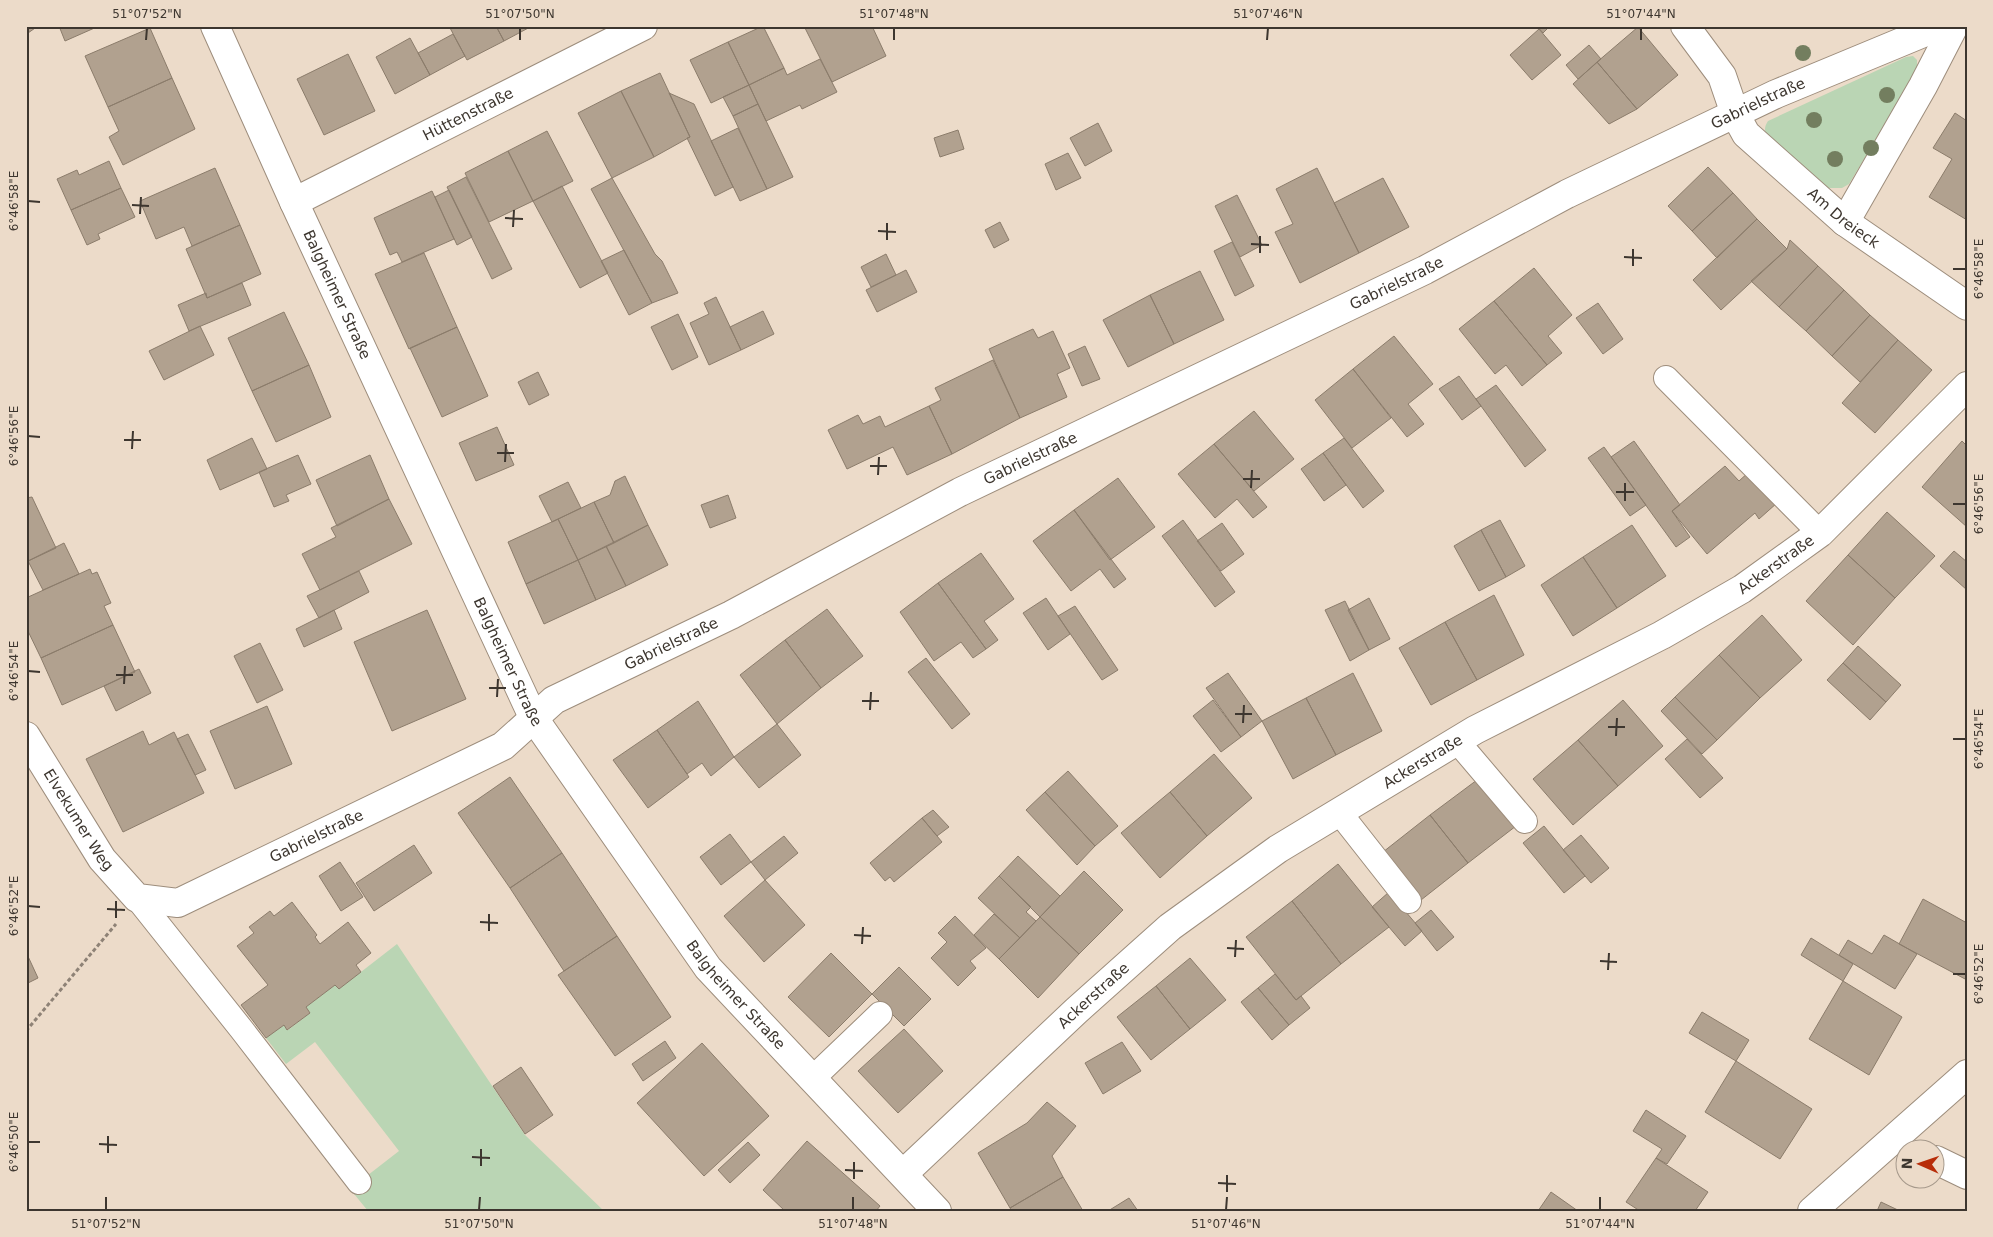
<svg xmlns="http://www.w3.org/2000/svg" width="1993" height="1237" font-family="'DejaVu Sans',sans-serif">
<rect width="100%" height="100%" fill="#ecdbc9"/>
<path fill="#bad5b4" d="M1913,56l4,4v11l-68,113 -7,4h-16l-58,-50c-4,-7 -4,-11 0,-17l138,-64z
M397,944l128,191 79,76h-236l-18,-22 49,-38 -84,-109 -29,22 -20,-26 18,-13 4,5 22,-17 -4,-6 29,-22 4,4z"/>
<path fill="#b1a18f" stroke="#8b7c6b" d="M26,26h12l-10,7z
M59,26h40l-34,15z
M449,26h47l8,15 -37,19z
M496,26h36l-28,15z
M763,26l21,42 -35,17 -21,-43z
M804,26h68l14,30 -54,26z
M1537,26h13l-7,7z
M1638,27l40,48 -41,34 -40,-47z
M150,28l22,50 -64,29 -23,-51z
M1539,29l22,26 -29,25 -22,-25z
M453,34l12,22 -35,19 -12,-22z
M410,38l20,37 -35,19 -19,-37z
M728,42l21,43 -38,18 -21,-43z
M1589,45l12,14 -23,20 -12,-14z
M348,54l27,57 -51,24 -27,-56z
M820,59l17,33 -35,17 -2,-4 -34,16 -17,-36 35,-17 3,7z
M1597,62l40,47 -28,15 -36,-40z
M660,73l30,64 -36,20 -33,-66z
M172,78l23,51 -72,36 -14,-28 10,-6 -11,-24z
M749,85l9,19 -25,12 -10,-19z
M621,91l33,66 -42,21 -34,-65z
M669,93l25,11 39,83 -18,9 -28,-58 3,-1z
M758,104l35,73 -26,12 -34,-73z
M1955,113l12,8v99l-38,-23 23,-38 -19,-11z
M1098,123l14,28 -27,15 -15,-28z
M738,128l29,61 -27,12 -29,-60z
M958,130l6,19 -24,8 -6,-19z
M547,131l26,50 -40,20 -25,-50z
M508,151l25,50 -44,21 -24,-49z
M1068,153l13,25 -25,12 -11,-26z
M109,161l12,27 -50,22 -14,-31 20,-9 2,5z
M1708,167l25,26 -41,38 -24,-25z
M215,168l25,57 -48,21 -8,-19 -28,12 -16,-38z
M1317,168l42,85 -59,30 -25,-51 18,-8 -17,-35z
M466,177l46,92 -20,10 -45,-92z
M612,178l43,76 7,7 16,32 -26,10 -61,-114z
M1383,178l26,49 -50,26 -25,-50z
M562,186l46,87 -28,15 -47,-87z
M121,188l14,29 -37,17 2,5 -13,6 -16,-35z
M449,190l23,47 -15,8 -22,-48z
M432,191l22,48 -52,23 -5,-10 -7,3 -16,-37z
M1733,193l24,26 -40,39 -25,-27z
M1237,195l25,50 -22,12 -25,-51z
M1757,219l30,30 -66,61 -28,-30z
M1000,222l9,18 -15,8 -9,-18z
M240,225l21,49 -54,24 -21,-49z
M1790,240l28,26 -39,41 -28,-26 36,-32z
M1232,242l22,44 -19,10 -21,-45z
M624,250l28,53 -23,12 -28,-54z
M424,253l33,74 -48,22 -34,-75z
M886,254l10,21 -25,12 -10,-20z
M1818,266l26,24 -38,41 -27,-24z
M1534,268l38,47 -24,21 14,17 -15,12 -53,-64z
M906,270l11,22 -40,20 -11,-22z
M1200,271l24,49 -50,24 -24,-49z
M242,283l9,22 -62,26 -11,-26 28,-12 1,5z
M1844,290l26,25 -38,41 -26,-25z
M1150,295l24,49 -46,23 -25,-47z
M716,297l25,53 -32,15 -19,-42 19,-9 -5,-11z
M1494,301l53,64 -25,21 -16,-21 -11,9 -36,-45z
M1598,303l25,36 -20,15 -27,-36z
M763,311l11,23 -33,16 -11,-23z
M284,312l25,53 -57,26 -24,-53z
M678,314l20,43 -26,13 -21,-43z
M1870,315l28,25 -38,42 -28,-26z
M200,326l14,29 -50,25 -15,-29z
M457,327l31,69 -46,21 -32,-69z
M1033,329l5,9 15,-7 17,37 -13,6 10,23 -47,21 -31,-69z
M1394,336l39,48 -25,20 16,20 -17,13 -54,-68z
M1898,340l34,30 -57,63 -33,-30z
M1085,346l15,33 -18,7 -14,-32z
M993,360l27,58 -68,36 -23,-48 12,-6 -6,-12z
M309,365l22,52 -55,25 -24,-51z
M1353,369l38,49 -39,30 -37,-48z
M538,372l11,23 -20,10 -11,-23z
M1459,376l22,30 -19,14 -23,-31z
M1496,385l50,65 -21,17 -49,-68z
M929,406l23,48 -45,21 -14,-28 -46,22 -19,-39 30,-15 5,9 17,-8 5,11z
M1254,411l40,48 -40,32 -40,-47z
M497,427l17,38 -38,16 -17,-38z
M252,438l15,31 -47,21 -13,-30z
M1344,438l40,53 -21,17 -40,-55z
M1634,441l46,64 -8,6 18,26 -14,10 -65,-90z
M1962,441l5,5v81l-45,-40z
M1214,444l53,63 -14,11 -16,-19 -22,19 -37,-44z
M1604,447l42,58 -16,11 -42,-58z
M1323,453l23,32 -22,16 -23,-32z
M298,455l13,29 -25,11 3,6 -15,6 -15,-35z
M370,455l19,44 -52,27 -21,-46z
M1725,466l14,15 11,-10 27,32 -18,16 -4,-6 -48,41 -35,-43z
M625,476l23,49 -34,18 -20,-41 16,-7 5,-14z
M1118,478l37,49 -45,33 -36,-50z
M568,482l13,26 -29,14 -13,-26z
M728,495l8,23 -26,10 -9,-23z
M32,497l24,51 -30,14v-64z
M389,499l23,45 -92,46 -18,-36 34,-17 -5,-9z
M594,502l20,41 -36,17 -20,-41z
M1074,510l52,69 -12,9 -14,-19 -29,22 -38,-50z
M1887,512l48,44 -40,42 -47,-43z
M558,519l20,41 -52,24 -18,-42z
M1183,520l52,72 -20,15 -53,-71z
M1500,520l25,46 -19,11 -25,-47z
M1222,523l22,31 -23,17 -24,-30z
M648,525l20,40 -42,21 -20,-40z
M1632,525l34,51 -49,32 -34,-51z
M1481,530l25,47 -27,14 -25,-45z
M64,543l15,31 -36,16 -15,-29z
M606,546l20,40 -30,14 -18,-40z
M1954,551l13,11v28l-27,-24z
M981,553l33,46 -30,22 14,19 -12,9 -48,-66z
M1848,555l47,43 -42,47 -47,-44z
M1583,557l34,51 -44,28 -32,-51z
M578,560l18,40 -52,24 -18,-40z
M90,569l2,5 5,-2 14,31 -7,3 9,19 -72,33 -15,-31v-29z
M359,571l10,21 -50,26 -12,-22z
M938,583l48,66 -13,9 -12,-16 -27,19 -34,-49z
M1494,595l30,60 -47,25 -32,-58z
M1046,598l24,36 -22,16 -25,-37z
M1369,598l21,41 -21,11 -21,-40z
M1345,601l24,49 -19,11 -25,-51z
M1075,606l43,64 -16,10 -44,-64z
M827,609l36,47 -42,32 -36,-48z
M334,610l8,19 -38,18 -8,-18z
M427,610l39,89 -74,32 -38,-89z
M1762,615l40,45 -42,38 -41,-43z
M1445,622l32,58 -46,25 -32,-57z
M113,625l22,47 -73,33 -21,-47z
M785,640l36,48 -44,36 -37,-49z
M260,643l23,47 -26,13 -23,-47z
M1858,646l43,39 -15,17 -43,-39z
M1719,655l41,43 -43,42 -42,-43z
M926,658l44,56 -18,15 -44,-57z
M1843,663l43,39 -16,18 -43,-40z
M139,669l12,24 -35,18 -12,-25z
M1228,673l34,48 -21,16 -35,-49z
M1353,673l29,58 -46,24 -30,-57z
M1675,697l42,43 -15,14 -41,-43z
M1306,698l30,57 -43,24 -31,-58z
M1213,700l28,37 -20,15 -28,-36z
M1623,700l40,46 -45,40 -40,-46z
M698,701l36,56 -23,19 -9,-13 -15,11 -30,-44z
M267,706l25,58 -57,25 -25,-58z
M777,724l24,31 -42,33 -25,-31z
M657,730l32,47 -41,31 -35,-48z
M143,731l6,14 25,-13 30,61 -81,39 -37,-73z
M188,734l18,36 -11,5 -18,-36z
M1687,739l36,39 -23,20 -35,-39z
M1578,740l40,46 -45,39 -40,-46z
M1214,754l38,44 -45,38 -37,-44z
M1068,771l50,55 -23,20 -50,-54z
M510,777l52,76 -52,35 -52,-75z
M1481,777l35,49 -48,37 -38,-48z
M1045,792l50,54 -18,19 -51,-55z
M1170,792l37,44 -47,42 -39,-45z
M933,810l16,17 -12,9 -15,-18z
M1430,815l38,48 -47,37 -38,-48z
M922,818l20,24 -48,40 -4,-5 -5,4 -15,-18z
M1544,826l41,50 -21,17 -41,-50z
M730,834l21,28 -30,23 -21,-28z
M1581,835l28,33 -18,15 -28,-33z
M784,836l14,17 -33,27 -14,-18z
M414,845l18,28 -58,38 -18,-28z
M562,853l55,83 -53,35 -54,-83z
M1018,856l42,40 -20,21 -41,-41z
M340,862l23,35 -22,14 -22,-35z
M1338,864l51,63 -48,37 -49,-63z
M1084,871l39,39 -44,44 -39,-37z
M999,876l32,31 -5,5 10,9 -16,17 -42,-40z
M765,880l40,45 -41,37 -40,-46z
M1389,892l33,39 -17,15 -33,-39z
M1923,899l44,24v57l-68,-36z
M1292,901l49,63 -45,36 -50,-63z
M292,902l25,33 -2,2 5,7 28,-22 23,31 -15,12 5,7 -22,17 -4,-4 -29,22 4,6 -23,17 -3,-5 -18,13 -25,-33 27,-20 -31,-39 17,-13 -5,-6 21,-16 4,5z
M1431,910l23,27 -17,14 -22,-28z
M994,914l26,24 -21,21 -25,-24z
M955,916l31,32 -16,13 6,7 -18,18 -27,-28 16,-16 -9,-9z
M1040,917l39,37 -41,44 -39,-39z
M1884,935l33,19 -22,35 -56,-34 9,-15 24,14z
M617,936l54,81 -56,39 -57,-81z
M1811,938l42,26 -10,17 -42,-26z
M26,952l12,26 -12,6z
M831,953l41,41 -43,43 -41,-40z
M1190,958l36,42 -36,29 -34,-43z
M899,967l32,32 -27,27 -32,-32z
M1275,974l21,26 5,-4 9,12 -21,17 -31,-37z
M1843,981l59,36 -33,58 -60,-36z
M1156,986l34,43 -39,31 -34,-43z
M1258,988l31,37 -17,15 -31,-38z
M1702,1012l47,28 -13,21 -47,-28z
M904,1029l39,42 -45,42 -40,-42z
M665,1041l11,17 -33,23 -11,-17z
M1122,1042l19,29 -38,23 -18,-31z
M702,1043l67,73 -65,60 -67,-73z
M1736,1061l76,48 -32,50 -75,-47z
M521,1067l32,48 -28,19 -32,-48z
M1047,1102l29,24 -24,30 11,21 -53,31 -32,-55 49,-30z
M1646,1110l40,26 -19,28 -11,-6 6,-9 -29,-18z
M807,1141l73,65 -4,5h-91l-22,-21z
M748,1142l12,13 -30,28 -12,-13z
M1656,1158l52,34 -13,19h-55l-14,-9z
M1063,1177l20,34h-71l-2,-3z
M1551,1192l27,19h-40z
M1129,1198l9,13h-30z
M1881,1202l19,9h-23z"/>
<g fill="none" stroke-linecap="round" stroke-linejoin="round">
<g stroke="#9d8d7c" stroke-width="26">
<path id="service" d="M1666,378l154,155
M1457,741l68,80
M1339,812l70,89
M137,898l105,132 117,152
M812,1079l68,-65"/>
</g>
<g stroke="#9d8d7c" stroke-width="30">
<g id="minor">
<path id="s1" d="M215,26l79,176 239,515 175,251 229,243"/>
<path id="s2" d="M1685,26l37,50 13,38 11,20 99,88 122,84"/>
<path id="s3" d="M294,202l349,-176"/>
<path d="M1845,222l78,-136 31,-60"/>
<path id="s4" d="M26,736l76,123 35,39 41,5 325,-157 51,-46 177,-85 229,-123 465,-222 142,-76 209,-100 164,-68"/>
<path d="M1936,1160l31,15"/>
<path id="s5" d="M903,1174l173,-163 94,-84 108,-78 197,-119 187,-95 80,-46 78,-56 147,-147"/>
<path d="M1812,1211l155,-137"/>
</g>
</g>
<path stroke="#8e8276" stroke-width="3" stroke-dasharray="4 2.5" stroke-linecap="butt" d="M26,1031l90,-107"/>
<use href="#service" stroke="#fff" stroke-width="24"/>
<use href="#minor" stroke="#fff" stroke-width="28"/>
</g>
<g fill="#737e5f">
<circle cx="1803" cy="53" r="8"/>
<circle cx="1887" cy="95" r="8"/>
<circle cx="1814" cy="120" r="8"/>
<circle cx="1871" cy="148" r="8"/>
<circle cx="1835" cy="159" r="8"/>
</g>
<path fill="none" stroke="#3d362f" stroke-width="2" d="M146,40l1,-12M520,40v-12M894,40v-12M1267,40l1,-12M1641,40v-12M28,201l12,1M132,205l17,1M140,214l1,-17M505,218l18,1M513,227l1,-17M878,231l18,1M887,240v-17M1251,244l18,1M1260,253v-17M1624,257l18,1M1633,266v-17M1953,269h13M28,436l12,1M124,440h17M132,449l1,-18M497,453h17M505,462l1,-18M870,466h17M878,475l1,-18M1243,479h17M1251,488l1,-18M1616,492h18M1625,501v-18M1953,504h13M28,671l12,1M116,675h17M124,684l1,-18M489,688h17M497,697l1,-18M862,701h17M870,710l1,-18M1235,714h17M1243,723l1,-18M1608,727h17M1616,736l1,-18M1953,739h13M28,906l12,1M107,909l18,1M116,918v-17M480,922l18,1M489,931v-17M854,935l17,1M862,944l1,-17M1227,948l17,1M1235,957l1,-17M1600,961l17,1M1608,970l1,-17M1953,974h13M28,1142h12M99,1144l18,1M108,1153v-17M472,1157l18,1M481,1166v-17M845,1170l18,1M854,1179v-17M1218,1183l18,1M1227,1192v-17M106,1210v-13M479,1210l1,-13M853,1210v-13M1226,1210l1,-13M1600,1210v-13"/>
<g text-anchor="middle" stroke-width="4" stroke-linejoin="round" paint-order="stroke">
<g font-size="15" fill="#3d362f" stroke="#ecdbc9">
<text dy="5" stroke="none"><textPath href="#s4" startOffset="2012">Gabrielstraße</textPath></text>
<text dy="5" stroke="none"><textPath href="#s3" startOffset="195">Hüttenstraße</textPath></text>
<text dy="5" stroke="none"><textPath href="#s2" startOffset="254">Am Dreieck</textPath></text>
<text dy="5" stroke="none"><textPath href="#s4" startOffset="1608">Gabrielstraße</textPath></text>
<text dy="5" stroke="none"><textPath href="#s1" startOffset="295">Balgheimer Straße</textPath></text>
<text dy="5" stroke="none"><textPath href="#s4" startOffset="1202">Gabrielstraße</textPath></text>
<text dy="5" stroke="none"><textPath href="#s5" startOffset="1071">Ackerstraße</textPath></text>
<text dy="5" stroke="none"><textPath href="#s4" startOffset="798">Gabrielstraße</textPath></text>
<text dy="5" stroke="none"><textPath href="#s1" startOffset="700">Balgheimer Straße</textPath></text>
<text dy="5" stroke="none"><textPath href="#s5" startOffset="666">Ackerstraße</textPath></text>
<text dy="5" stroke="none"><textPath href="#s4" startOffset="99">Elvekumer Weg</textPath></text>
<text dy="5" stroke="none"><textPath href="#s4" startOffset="392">Gabrielstraße</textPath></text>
<text dy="5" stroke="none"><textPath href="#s1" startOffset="1105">Balgheimer Straße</textPath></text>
<text dy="5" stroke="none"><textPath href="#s5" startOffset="261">Ackerstraße</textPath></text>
</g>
</g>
<rect width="1993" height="1237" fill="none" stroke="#ecdbc9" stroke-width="55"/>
<g transform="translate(1920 1164) rotate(272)"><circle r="24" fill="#ecdbc9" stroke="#a6998b"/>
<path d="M0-4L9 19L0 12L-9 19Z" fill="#b82d09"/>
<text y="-8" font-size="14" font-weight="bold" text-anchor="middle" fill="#3d362f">N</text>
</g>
<rect x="28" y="28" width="1938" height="1182" fill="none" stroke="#3d362f" stroke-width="2"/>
<g font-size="12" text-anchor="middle" fill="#3d362f">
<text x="147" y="18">51°07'52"N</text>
<text x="520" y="18">51°07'50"N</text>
<text x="894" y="18">51°07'48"N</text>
<text x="1268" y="18">51°07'46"N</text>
<text x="1641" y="18">51°07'44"N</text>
<text transform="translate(14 201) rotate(-90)" y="4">6°46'58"E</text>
<text transform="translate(1979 269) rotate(-90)" y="4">6°46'58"E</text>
<text transform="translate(14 436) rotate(-90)" y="4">6°46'56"E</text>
<text transform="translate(1979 504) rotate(-90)" y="4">6°46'56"E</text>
<text transform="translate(14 671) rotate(-90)" y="4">6°46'54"E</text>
<text transform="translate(1979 739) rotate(-90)" y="4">6°46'54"E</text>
<text transform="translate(14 906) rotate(-90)" y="4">6°46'52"E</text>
<text transform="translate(1979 974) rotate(-90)" y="4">6°46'52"E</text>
<text transform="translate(14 1142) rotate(-90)" y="4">6°46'50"E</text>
<text x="106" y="1228">51°07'52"N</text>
<text x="479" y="1228">51°07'50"N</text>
<text x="853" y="1228">51°07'48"N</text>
<text x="1226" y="1228">51°07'46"N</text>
<text x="1600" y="1228">51°07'44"N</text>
</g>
</svg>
